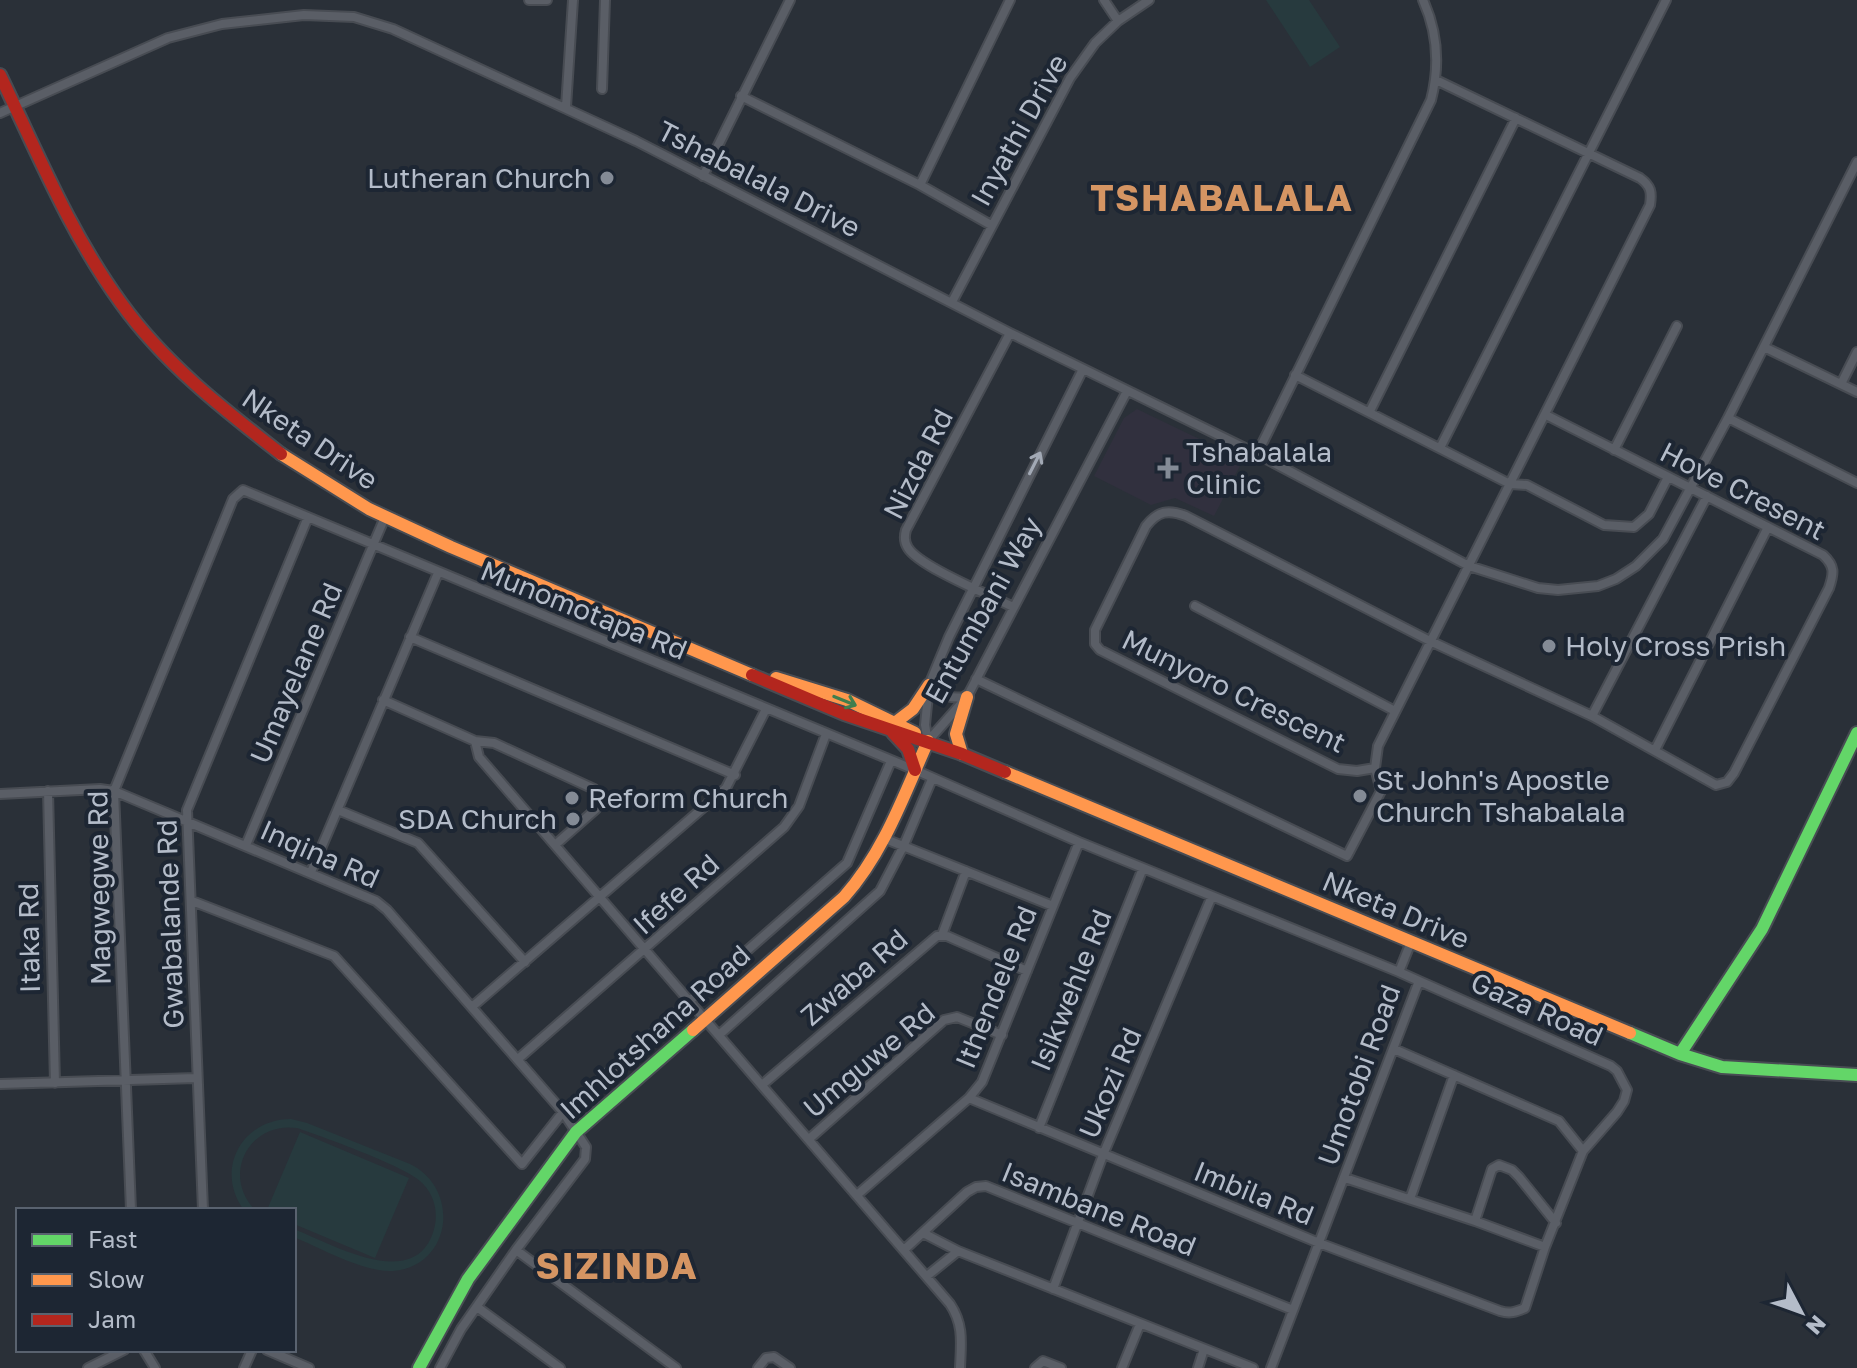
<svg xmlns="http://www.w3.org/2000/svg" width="1857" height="1368" font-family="'Golos Text',sans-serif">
<rect width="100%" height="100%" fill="#2a3038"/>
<path fill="#31303e" d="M1137,409l106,51 -29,56 -39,-18 -24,7 -57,-29 30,-58z"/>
<path fill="#273a3e" d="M1266,0h43l31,47 -30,20z
M291,1119l16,4 103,41c51,25 42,102 -17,107 -28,2 -73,-23 -99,-34v-8c38,15 126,67 141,-4 3,-16 -2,-33 -15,-44 -16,-15 -99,-45 -123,-53 -48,-7 -76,47 -42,82h-11c-30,-40 -2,-91 47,-91z
M300,1132l109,46 -34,80 -81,-34v-14h-27z"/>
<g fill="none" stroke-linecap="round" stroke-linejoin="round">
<g stroke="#484c53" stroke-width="12">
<path id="street" d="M529,0h18
M1104,0l14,21
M602,89l3,-89
M741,96l179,89 71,40
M566,107l7,-107
M0,113l168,-75 54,-14 82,-9 50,2 39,12 243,112 374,192 247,121 212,112 69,22 20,2 40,-4 18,-7 20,-13 27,-27 65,-121 129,-256
M703,176l87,-176
M920,185l90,-185
M952,302l118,-224 25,-35 23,-22 31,-21
M1010,333l-104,197c-2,7 -2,12 2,18 12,19 82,47 105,59
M1764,347l93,45
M1295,375l215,109 17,1 77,40 30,2 15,-13 19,-37
M1841,384l16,-32
M1370,411l146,-293
M1728,418l129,65
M1440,448l226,-448
M1614,450l63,-124
M1257,454l174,-354c9,-35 7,-67 -8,-100
M1195,606l200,105
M410,637l325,138
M976,679l371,177 34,-65 -6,-23 3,-22 272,-541c2,-13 1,-19 -10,-27l-204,-98
M929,685c11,11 22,14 37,12
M383,700l92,41 4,16 471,547c14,21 11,39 10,64
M1592,716l115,-220
M475,741l19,2 100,46c7,7 6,11 2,20l-41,36
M928,741l-3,-16 4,-40 20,-48 134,-268
M928,741l39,-44 160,-306
M1655,750l113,-223
M1375,768l-18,3 -19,-2 -238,-119 -5,-6v-14l51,-104c12,-15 22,-17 40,-10l244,125 162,75 124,69 11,-3 7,-9 95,-185c5,-15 6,-22 -6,-33l-277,-140
M48,791l7,292
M0,794l100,-5 14,2 262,110 11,9 176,202 23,35 -1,12 -69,91 -55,79 -21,39
M338,810l80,33 107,119
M883,838l170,68
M246,845l139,-328
M311,872l127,-299
M192,901l142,55 188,208 41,-52 284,-249 44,-102
M942,935l24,-64
M473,1006l253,-218 40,-79
M719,1035l161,-144 24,-46 28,-66
M1394,1049l165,72 24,30
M518,1059l266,-232 15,-21 27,-72
M0,1084l196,-6
M762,1085l175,-149h10l80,35
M969,1098l350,145 181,68c10,3 16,1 25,-3l20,-61 38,-96 34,-39 7,-11 3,-11 -10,-19 -6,-5 -192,-85
M1039,1128l104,-260
M809,1139l135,-119 13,-3 45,18
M1345,1178l130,43 70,26
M857,1195l112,-97 13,-16 97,-240
M1410,1199l44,-124
M131,1210l-17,-419 119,-292 10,-9 672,280 164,72 320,130
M203,1210l-16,-400 121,-293
M1475,1221l17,-52 7,-4 13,5 7,7 37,46
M923,1233l35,18 295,117
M905,1249l62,-57 9,-5 10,-1 307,124
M516,1250l160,118
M927,1276l31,-25
M1053,1289l50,-134 109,-259
M477,1307l83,61
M144,1350l11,18
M267,1350l42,18
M88,1368l36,-18
M244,1368l8,-18
M758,1368l8,-10 8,-1 16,11
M1035,1368l8,-7 18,7
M1122,1368l18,-44
M1198,1368l6,-19
M1271,1368l148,-387 -20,-9 12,-30"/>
</g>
<g stroke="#484c53" stroke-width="16">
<path id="fast" d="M1630,1033l50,21 42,13 135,8
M1680,1054l82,-125 95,-196
M419,1368l49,-89 108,-147 117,-102"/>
</g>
<g stroke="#484c53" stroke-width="16">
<path id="slow" d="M281,454l88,55 82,38 301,128
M776,678l71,22 68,33
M896,722l17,-13 16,-24
M962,754l-6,-20 11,-37
M1005,772l625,261
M693,1030l151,-133c40,-45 60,-102 84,-156"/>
</g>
<g stroke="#484c53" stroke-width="16">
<path id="jam" d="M0,75c37,77 70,158 121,228 43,60 102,106 160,151
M752,675l92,39 118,40 43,18
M893,733l15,16 7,21"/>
</g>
<use href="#street" stroke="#5a5e66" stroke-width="8"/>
<use href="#fast" stroke="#63d668" stroke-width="12"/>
<use href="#slow" stroke="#ff974d" stroke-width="12"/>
<use href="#jam" stroke="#b3261e" stroke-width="12"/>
</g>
<defs><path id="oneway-shaft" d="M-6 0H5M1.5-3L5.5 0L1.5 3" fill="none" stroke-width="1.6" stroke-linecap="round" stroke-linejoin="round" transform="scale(2)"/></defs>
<use stroke="#a2a9b5" href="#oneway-shaft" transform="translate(1035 463) rotate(-63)"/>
<use stroke="#407e4e" href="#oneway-shaft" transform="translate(845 701) rotate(22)"/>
<g fill="#848b96" stroke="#1d2633" stroke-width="3">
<circle cx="607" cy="178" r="8"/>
<path d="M1164 456h8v8h8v8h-8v8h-8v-8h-8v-8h8z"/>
<circle cx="1549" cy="646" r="8"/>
<circle cx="1360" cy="796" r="8"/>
<circle cx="572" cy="798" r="8"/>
<circle cx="573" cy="819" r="8"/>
</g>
<g text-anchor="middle" stroke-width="8" stroke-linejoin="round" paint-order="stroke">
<g font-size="28" fill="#b4bcc9" stroke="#1d2633">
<text transform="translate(1019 130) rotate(-61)" y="10">Inyathi Drive</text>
<text transform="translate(759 179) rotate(27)" y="10">Tshabalala Drive</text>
<text transform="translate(310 439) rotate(34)" y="10">Nketa Drive</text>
<text transform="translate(918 464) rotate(-63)" y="10">Nizda Rd</text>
<text transform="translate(1743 491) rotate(27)" y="10">Hove Cresent</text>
<text transform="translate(584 610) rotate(22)" y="10">Munomotapa Rd</text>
<text transform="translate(983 610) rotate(-61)" y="10">Entumbani Way</text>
<text transform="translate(296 673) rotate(-67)" y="10">Umayelane Rd</text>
<text transform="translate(1234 691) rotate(26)" y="10">Munyoro Crescent</text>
<text transform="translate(320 854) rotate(24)" y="10">Inqina Rd</text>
<text transform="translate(99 888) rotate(-91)" y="10">Magwegwe Rd</text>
<text transform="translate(676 894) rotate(-42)" y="10">Ifefe Rd</text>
<text transform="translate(1396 910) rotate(23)" y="10">Nketa Drive</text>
<text transform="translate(170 924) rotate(-92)" y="10">Gwabalande Rd</text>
<text transform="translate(29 938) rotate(-91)" y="10">Itaka Rd</text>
<text transform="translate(854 977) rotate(-41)" y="10">Zwaba Rd</text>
<text transform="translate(996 987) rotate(-68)" y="10">Ithendele Rd</text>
<text transform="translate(1071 990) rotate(-68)" y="10">Isikwehle Rd</text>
<text transform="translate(1537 1009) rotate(24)" y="10">Gaza Road</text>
<text transform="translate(655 1032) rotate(-42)" y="10">Imhlotshana Road</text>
<text transform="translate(869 1060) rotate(-40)" y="10">Umguwe Rd</text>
<text transform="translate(1359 1075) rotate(-70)" y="10">Umotobi Road</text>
<text transform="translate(1110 1083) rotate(-67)" y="10">Ukozi Rd</text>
<text transform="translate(1254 1193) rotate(22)" y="10">Imbila Rd</text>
<text transform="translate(1099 1209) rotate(22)" y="10">Isambane Road</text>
</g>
<g font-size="28" fill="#b4bcc9" stroke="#1d2633" text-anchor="start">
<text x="591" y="188" text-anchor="end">Lutheran Church</text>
<text x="1186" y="462">Tshabalala<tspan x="1186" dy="32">Clinic</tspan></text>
<text x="1565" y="656">Holy Cross Prish</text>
<text x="1376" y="790">St John's Apostle<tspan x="1376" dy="32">Church Tshabalala</tspan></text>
<text x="588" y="808">Reform Church</text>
<text x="557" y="829" text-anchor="end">SDA Church</text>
</g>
<g font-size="36" font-weight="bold" letter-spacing="2" fill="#d59563" stroke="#1d2633">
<text x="1222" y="211">TSHABALALA</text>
<text x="617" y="1279">SIZINDA</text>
</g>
</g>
<rect x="16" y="1208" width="280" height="144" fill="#1d2633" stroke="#59626f" stroke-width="2"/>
<rect x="32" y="1234" width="40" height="12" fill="#63d668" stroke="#59626f" stroke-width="2"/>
<text x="88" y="1248" font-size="24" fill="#b4bcc9">Fast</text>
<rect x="32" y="1274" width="40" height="12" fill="#ff974d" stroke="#59626f" stroke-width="2"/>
<text x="88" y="1288" font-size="24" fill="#b4bcc9">Slow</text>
<rect x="32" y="1314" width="40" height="12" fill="#b3261e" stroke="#59626f" stroke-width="2"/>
<text x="88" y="1328" font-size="24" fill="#b4bcc9">Jam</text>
<g transform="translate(1801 1312) rotate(131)" stroke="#1d2633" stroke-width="6" paint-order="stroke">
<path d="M0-6L14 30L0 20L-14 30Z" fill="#b4bcc9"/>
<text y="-12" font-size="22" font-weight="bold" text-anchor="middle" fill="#b4bcc9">N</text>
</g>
</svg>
